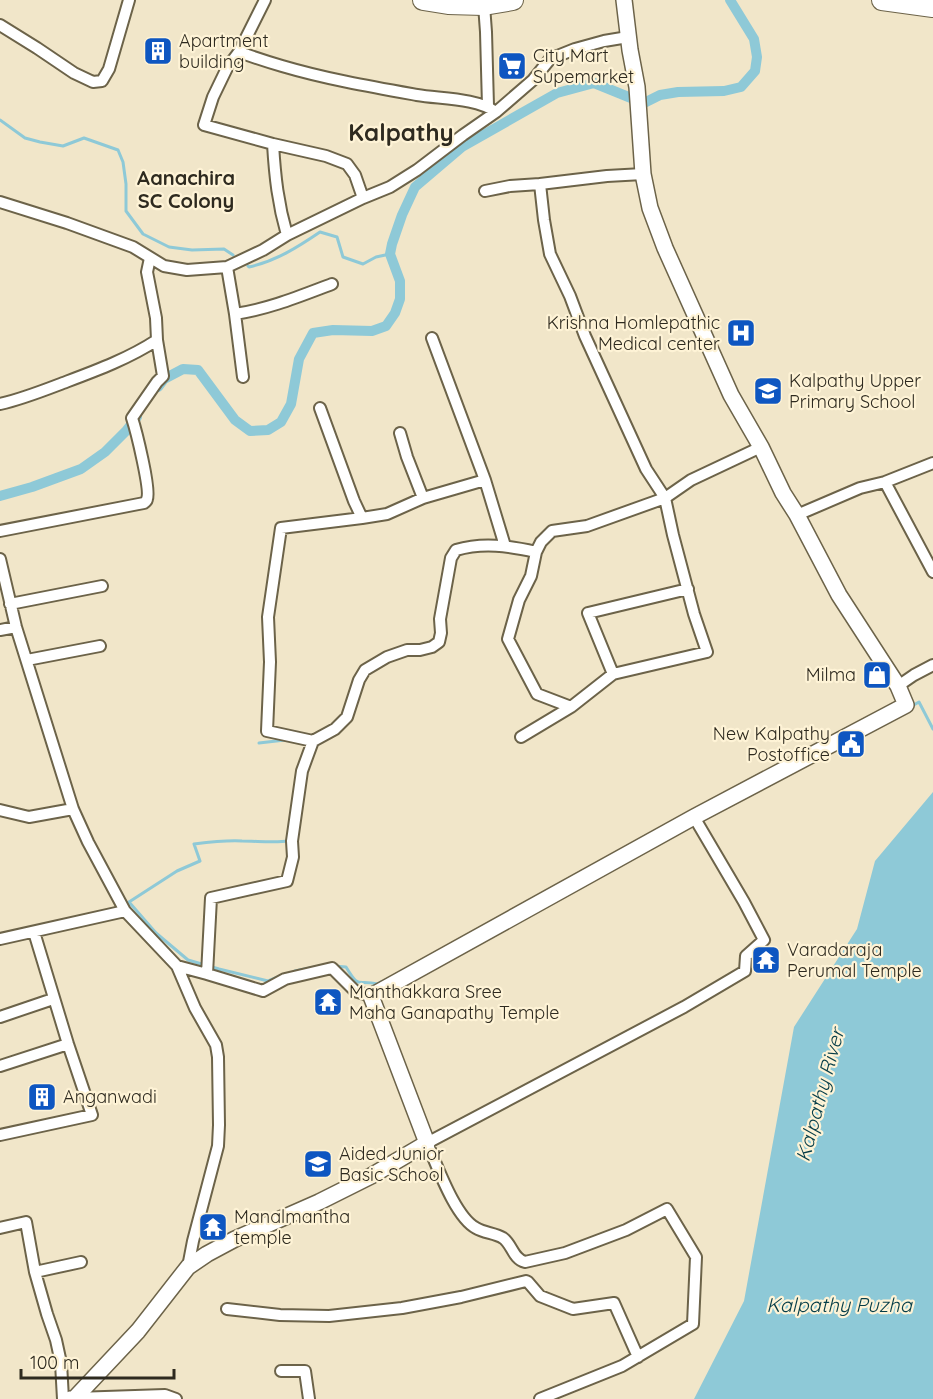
<svg xmlns="http://www.w3.org/2000/svg" width="933" height="1399" font-family="Quicksand,sans-serif">
<rect width="100%" height="100%" fill="#f1e6c9"/>
<path fill="#8ec9d7" d="M933,792v607h-239l50,-98 50,-274 63,-98 18,-68z"/>
<g fill="none" stroke-linecap="round" stroke-linejoin="round">
<path stroke="#8ec9d7" stroke-width="3" d="M0,120l25,18 15,4 23,4 21,-8 34,12 5,12 3,22v27l17,23 26,13 23,3 32,-1 9,6
M248,266l1,1c27,-6 49,-20 71,-35l17,5 6,20 20,7 13,-7 14,-3
M910,707l9,-5 14,27
M259,743l26,-3
M334,966l12,1c14,23 10,12 32,17l3,-2
M295,971l20,-4
M278,977l-10,4 -49,-12 -31,-9 -32,-27 -27,-31 48,-31 23,-10 -6,-17c16,-2 32,-4 48,-3 15,0 32,2 47,0"/>
<path stroke="#8ec9d7" stroke-width="10" d="M646,102l14,-7 18,-3 46,-1 17,-4 14,-16 2,-14 -3,-18 -24,-39
M158,387l6,-8 19,-10 15,1 37,50 15,11 18,-1 13,-8 10,-18 8,-45 14,-26 20,-3 39,1 14,-5 9,-13 5,-14v-18l-10,-27 2,-10 10,-29 13,-28 47,-40 95,-54 37,-10 37,15
M0,496l32,-9 49,-18 24,-17 21,-21 11,-14"/>
<g stroke="#6c6349" stroke-width="14">
<path id="street" d="M265,0l-26,52 -12,16 -14,29 -9,28 69,19 53,12 21,8 8,11 8,23
M484,5l2,27 2,74
M0,25l37,23 37,25 19,9 9,-1 7,-12 20,-69
M239,52c14,5 29,10 43,14 44,13 90,21 135,29 24,4 59,3 79,17
M273,144c2,33 5,60 14,91
M643,174l-36,2 -67,8 4,36 6,34 20,42 15,40 61,133 19,29 8,37 21,79 13,38 -94,22 -42,33 -34,-13 -29,-55 11,-39 12,-24 5,-24 5,-10 11,-11 35,-5 78,-28 26,-18 70,-33
M485,191l25,-5 30,-2
M0,202l67,21 66,24 31,19 23,4 40,-3 36,-17 24,-15 76,-37 27,-11 27,-17 46,-35 33,-23 37,-32 17,-21 25,-10 29,-8 24,-4
M227,267l8,47 8,63
M235,314c34,-5 65,-18 97,-30
M432,338l53,142 20,66
M0,404c22,-5 42,-13 63,-21 32,-12 65,-24 94,-43l-1,-22 -9,-46 3,-14
M320,408l34,93 8,17 25,-4 36,-16 62,-18
M400,433l7,24 16,41
M885,482l48,90
M797,515l63,-27 25,-6 48,-19
M0,531l144,-28c1,-1 3,-2 3,-4 4,-9 -11,-69 -15,-81l25,-36 6,-6 -6,-36
M0,559l16,68 57,182 15,33 37,69 52,55 30,8 56,17 22,-12 47,-11 23,23 16,5
M10,604l92,-18
M0,630l16,-3
M27,660l73,-14
M613,674l-25,-61 100,-24
M898,686l16,-11 19,-10
M521,737l50,-30
M313,741l-46,-10 3,-69 -2,-45 13,-89 81,-10
M0,810l29,7 44,-8
M0,939l125,-28
M177,966l18,42 21,37 2,12 1,68 -1,21 -25,95 -5,26
M207,974l4,-76 76,-17 6,-24 -1,-16 10,-70 11,-30 22,-12 12,-12 12,-37 6,-10 22,-13 20,-7h13l12,-3 7,-5 2,-9 -1,-14 11,-61 5,-8c27,-8 53,-4 80,2
M0,1017l53,-18
M0,1066l68,-22
M0,1135l92,-20 -24,-71 -34,-112
M0,1228l26,-6 9,50 12,42 9,26 5,23 2,36
M35,1272l46,-10
M227,1309l53,6 49,1 73,-8 59,-11 65,-16 2,1 12,14 33,13 41,-6 24,54
M281,1371h24l4,28
M75,1398l90,-3 11,4
M540,1399l82,-33 71,-42 3,-67 -29,-48 -41,21 -61,23 -40,9c-12,-3 -13,-18 -22,-24 -8,-5 -19,-5 -27,-10 -21,-11 -39,-63 -49,-85l257,-136 61,-36 1,-15 18,-16 -20,-38 -50,-85"/>
</g>
<g stroke="#6c6349" stroke-width="18">
<path id="secondary" d="M70,1399l5,-1 63,-67 50,-64 19,-13 28,-15 84,-37 52,-26 56,-33 -56,-147 323,-179 212,-112 -8,-19 -59,-91 -42,-80 -14,-22 -22,-46 -30,-52 -66,-147 -15,-40 -7,-34 -6,-87 -7,-37 -6,-50"/>
</g>
<g stroke="#6c6349" stroke-width="22">
<path id="highway" d="M423,0l25,4 36,1 29,-5
M882,0l51,7"/>
</g>
<use href="#street" stroke="#fff" stroke-width="10"/>
<use href="#secondary" stroke="#fff" stroke-width="15"/>
<use href="#highway" stroke="#fff" stroke-width="20"/>
</g>
<defs>
<g id="building-square" transform="scale(1.5)"><rect x="-9" y="-9" width="18" height="18" rx="4" fill="#0e56c1" stroke="#fef3d6"/><path d="M-4-6H4V6H1V3H-1V6H-4ZM-2.5-4.3h1.7v1.8h-1.7ZM.8-4.3h1.7v1.8H.8ZM-2.5-1h1.7V.8h-1.7ZM.8-1h1.7V.8H.8Z" fill="#fff"/></g>
<g id="supermarket-square" transform="scale(1.5)"><rect x="-9" y="-9" width="18" height="18" rx="4" fill="#0e56c1" stroke="#fef3d6"/><path d="M-6-5.5h2.5l.6 2H6L4.5 2H-2.5L-4.4-4H-6ZM-1.5 3.2a1.3 1.3 0 1 0 .1 0ZM3 3.2a1.3 1.3 0 1 0 .1 0Z" fill="#fff"/></g>
<g id="hospital-square" transform="scale(1.5)"><rect x="-9" y="-9" width="18" height="18" rx="4" fill="#0e56c1" stroke="#fef3d6"/><path d="M-5-5h3v3.5h4V-5h3V5h-3V1.5h-4V5h-3Z" fill="#fff"/></g>
<g id="school-square" transform="scale(1.5)"><rect x="-9" y="-9" width="18" height="18" rx="4" fill="#0e56c1" stroke="#fef3d6"/><path d="M0-5L7-2L0 1L-7-2ZM-4 1L0 2.5L4 1V4Q0 6-4 4Z" fill="#fff"/></g>
<g id="shop-square" transform="scale(1.5)"><rect x="-9" y="-9" width="18" height="18" rx="4" fill="#0e56c1" stroke="#fef3d6"/><path d="M-5-2.5h2.3a2.7 3.5 0 0 1 5.4 0H5L5.5 6h-11ZM-1.5-2.5h3a1.5 2.3 0 0 0-3 0Z" fill="#fff"/></g>
<g id="civic-square" transform="scale(1.5)"><rect x="-9" y="-9" width="18" height="18" rx="4" fill="#0e56c1" stroke="#fef3d6"/><path d="M-.6-6.5H3V-4.5H.6V-3L4-1V1h2V6H-6V1h2V-1L-.6-3ZM-1.2 2.5V6h2.4V2.5Z" fill="#fff"/></g>
<g id="temple-square" transform="scale(1.5)"><rect x="-9" y="-9" width="18" height="18" rx="4" fill="#0e56c1" stroke="#fef3d6"/><path d="M0-6L5-2H3V0L6.5 2.5H4V6H1.5V3h-3V6H-4V2.5H-6.5L-3 0V-2H-5Z" fill="#fff"/></g>
</defs>
<g fill-rule="evenodd">
<use href="#building-square" x="158" y="51"/>
<use href="#supermarket-square" x="512" y="66"/>
<use href="#hospital-square" x="741" y="333"/>
<use href="#school-square" x="768" y="391"/>
<use href="#shop-square" x="877" y="675"/>
<use href="#civic-square" x="851" y="744"/>
<use href="#temple-square" x="766" y="960"/>
<use href="#temple-square" x="328" y="1002"/>
<use href="#building-square" x="42" y="1097"/>
<use href="#school-square" x="318" y="1164"/>
<use href="#temple-square" x="213" y="1227"/>
</g>
<g text-anchor="middle" stroke-width="4.5" stroke-linejoin="round" paint-order="stroke">
<g font-size="18" fill="#2e2a1f" stroke="#fef3d6" text-anchor="start">
<text x="179" y="47">Apartment<tspan x="179" dy="21">building</tspan></text>
<text x="533" y="62">City Mart<tspan x="533" dy="21">Supemarket</tspan></text>
<text x="720" y="329" text-anchor="end">Krishna Homlepathic<tspan x="720" dy="21">Medical center</tspan></text>
<text x="789" y="387">Kalpathy Upper<tspan x="789" dy="21">Primary School</tspan></text>
<text x="856" y="681" text-anchor="end">Milma</text>
<text x="830" y="740" text-anchor="end">New Kalpathy<tspan x="830" dy="21">Postoffice</tspan></text>
<text x="787" y="956">Varadaraja<tspan x="787" dy="21">Perumal Temple</tspan></text>
<text x="349" y="998">Manthakkara Sree<tspan x="349" dy="21">Maha Ganapathy Temple</tspan></text>
<text x="63" y="1103">Anganwadi</text>
<text x="339" y="1160">Aided Junior<tspan x="339" dy="21">Basic School</tspan></text>
<text x="234" y="1223">Manalmantha<tspan x="234" dy="21">temple</tspan></text>
</g>
<g font-size="20" font-weight="bold" fill="#2e2a1f" stroke="#fef3d6">
<text x="186" y="185">Aanachira<tspan x="186" dy="23">SC Colony</tspan></text>
</g>
<g font-size="20" font-style="italic" fill="#053d48" stroke="#fef3d6">
<text transform="translate(820 1095) rotate(-75)" y="7">Kalpathy River</text>
<text x="839" y="1312">Kalpathy Puzha</text>
</g>
<g font-size="24" font-weight="bold" fill="#2e2a1f" stroke="#fef3d6">
<text x="401" y="141">Kalpathy</text>
</g>
</g>
<path d="M21 1369v9h153v-9" fill="none" stroke="#2e2a1f" stroke-width="3"/>
<text x="30" y="1369" font-size="18" fill="#2e2a1f" stroke="#fef3d6" stroke-width="4.5" paint-order="stroke">100 m</text>
</svg>
